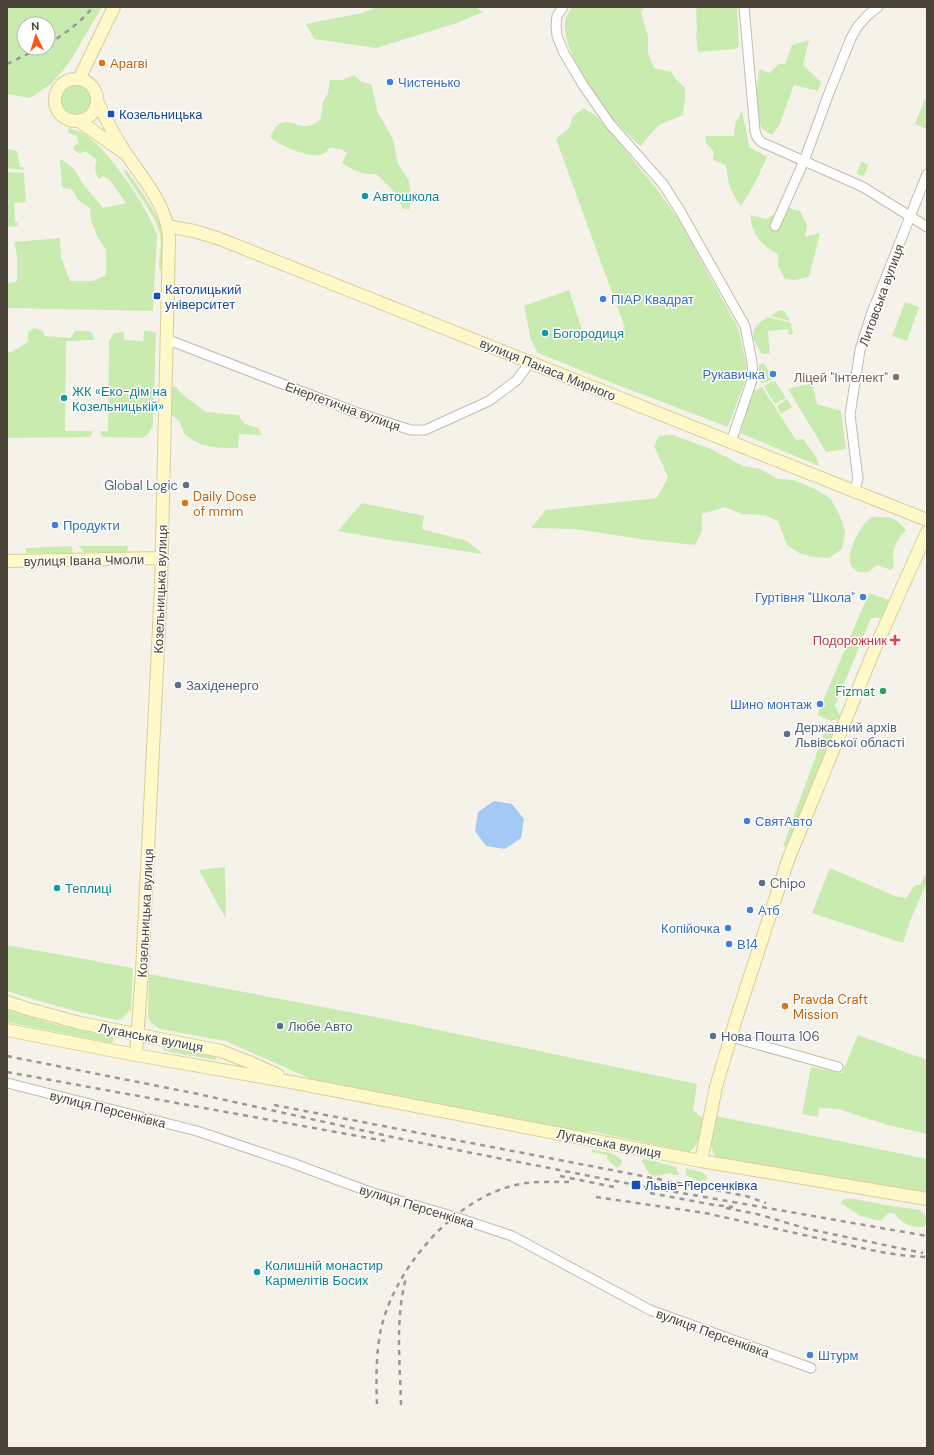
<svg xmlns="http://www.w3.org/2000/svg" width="934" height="1455" font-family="'DM Sans',sans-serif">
<rect width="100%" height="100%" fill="#f5f3e9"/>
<path fill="#c9ebb0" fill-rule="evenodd" d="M7,7h95l-33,56 -18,21 -21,14 -23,-4zM24,24h24v24h-24z
M377,7h99l7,5 -26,11 -81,25 -62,-9 -8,-15 56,-11z
M572,7h73l-4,5 7,25v16l6,15 17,4 5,7 9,9v10l-2,17 -24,10 -19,21c-9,-9 -18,-17 -26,-26 -18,-20 -49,-66 -49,-93 -1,-7 3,-14 7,-20z
M698,7h39l2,39 -4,3 -37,3 -2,-19 1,-1 -1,-23z
M809,40l-6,25 18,17 -3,9 -24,-6 -15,41 -7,9c-3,-2 -8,-4 -10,-7 -8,-16 -5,-43 -3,-59l10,4 10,-9h6l7,-19z
M354,75l8,7 9,2 7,29 15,26 5,25 11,17 2,16 -2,13 -7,-2c-3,-14 -16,-25 -26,-34 -15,1 -21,-3 -34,-11l5,-10 -6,-4 -11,-1c-2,2 -5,5 -7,6 -11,6 -45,-9 -53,-17 14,-30 24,-4 44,-13 2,-1 5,-4 7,-6l2,-16 5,-9 2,-13h12z
M58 99a17 17 0 1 1 34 0a17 17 0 1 1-34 0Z
M925,99l2,1v29l-12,-5z
M584,108l12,8 15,17 45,55 23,32 59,108 9,40 -2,13 -17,46 -118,-45 -72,-29 -7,-13 -7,-34 45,-16 14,43 14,7 28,-12 -69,-189 13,-11 4,-12z
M742,111l4,18 3,18 18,10 -12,26 -14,23c-11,-14 -13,-24 -15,-41l-13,-5 1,-8 -8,-9 -1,-7h29l1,-12z
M69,128c5,2 10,3 14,5 24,14 66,76 74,102l-4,76 -146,-3v-24l10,-3v-26l-3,-13 46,-4 1,19 9,24h22l14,-6v-25l-9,-14 -6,-16 -1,-12 -12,-8 -5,-10 -11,-3 -2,-26 1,-2 13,10 8,14 21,25 23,-5 -17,-24 -7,-3 -3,3c-4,-5 -5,-13 -2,-19l-12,-9 -5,3 -6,-4v-4l5,-3 -3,-8h-3l-4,-2 -1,-3z
M7,149l10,2 3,16h3l1,3 -17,-2z
M861,162h2l5,3 -4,11 -6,-1 -1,-2z
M126,170c11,16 33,43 36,62 2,11 0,25 0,37h-3c0,-11 3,-24 1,-35 -3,-17 -27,-47 -37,-63z
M7,172l17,1 2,29 -12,1 1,19h3v4l-11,1z
M790,208l10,3 7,14 -2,12 15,-4 -11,44 -14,3 -10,-1 -7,-13v-12c-17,-8 -26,-20 -28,-39l16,4 15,-8z
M905,302l14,5 -12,34 -15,-5z
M780,310l4,1 6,10 -20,-5z
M768,317l23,6 2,11 -4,1 -1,-6 -20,2 2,23h-8c-11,-18 -15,-24 6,-37z
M34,328l8,2 3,6 26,2 4,-7h14l4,3 1,6 -28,1 -1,90h28l-3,6 -83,1v-88l3,3 18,-11v-10z
M144,331l12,1 -3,94 -5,8 -6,4 -37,-1 -3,-1 -2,-5h8l1,-90 5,-8 10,-1v8l19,1z
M764,363l9,16 -11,4 -3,-4v-14z
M775,381l11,17 -11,6 -11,-18z
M812,383l5,21 24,7 5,38 -20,3 -38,-63z
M170,387h6l7,8 23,17 32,3 7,9 13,4 4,7 -23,-1 -1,14c-18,0 -40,0 -53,-14 -3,-4 -3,-10 -7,-14 -2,-2 -5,-4 -7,-6z
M762,387l34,53 7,-1 14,19 2,8 -79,-33 13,-42z
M787,399l5,8 -11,7 -4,-8z
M673,435l38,14 32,17 17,3 18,10 16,1 21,9 16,10 10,19 4,14 -3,17 -13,9 -16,-1 -14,-4 -12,-8 -9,-24 -14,-6 -22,-1 -17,-7 -23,7v17l-7,14 -48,-5 -72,-11 -44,-1 15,-18 111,-12 11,-21 -14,-31 5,-10z
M362,503l62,13 -2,13 45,12 16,13 -99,-15 -46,-8z
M872,517c17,0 23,-1 34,13 -11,12 -15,20 -12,37l-3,3 -14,-5 -8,7c-4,0 -9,1 -12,-1 -17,-8 0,-38 8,-48 2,-2 5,-4 7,-6z
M71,546l2,4 -2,3h-45v-5z
M79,546h49l-1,6h-43z
M869,593l20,7 -8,18h-10l-36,88 5,10 -2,3 -7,2 -14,-6z
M827,725h2l3,11 -45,111 -4,-1z
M225,867l1,52 -27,-49z
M830,868l65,28 11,2 9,-13h5l7,-13v10l-17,39 -7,22 -91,-30z
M7,945l126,23 -2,41 -8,9 -5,2c-38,-7 -74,-17 -111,-29z
M149,974l232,44 316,66 -4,26 10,9c-3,11 -3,27 -14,33l-99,-21 -11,1 -268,-53 -85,-38 -66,-12 -9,-6 -3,-6z
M7,1010l46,14 60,13 1,3 -3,3 -104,-21z
M858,1035l69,25v74l-39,-9 -50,-16 -19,-1 -1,9 -16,-3 9,-47 31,6z
M165,1047l51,9v4l-52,-9 -1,-3z
M716,1116l211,43v34l-210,-34c-10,-14 -5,-28 -1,-43z
M592,1149c11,5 20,0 30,12l-2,5 -4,1 -9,-8v-4l-15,-3z
M646,1159l30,8 3,8h-5l-4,-2 -13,3 -7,-1c-4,-5 -5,-10 -9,-15z
M686,1168l15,4 6,4 -1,4 -8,1 -12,-6z
M847,1199h7l32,6 34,5 6,6 1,6 -3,5c-14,1 -22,-4 -30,-14h-6l-7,8 -21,-5 -19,-13 1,-3z"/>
<path fill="#a3c9f4" d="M494,801l18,3 12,15 -3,19 -16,11 -19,-3 -11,-15 3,-19z"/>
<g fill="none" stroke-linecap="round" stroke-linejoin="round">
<g stroke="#c1bcab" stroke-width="11">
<path id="street" d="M563,7l-6,9 -1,9 1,11 7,17 19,32 27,39 53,60 16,25 66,117 7,36 1,15 -22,65
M744,7l11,124 2,6 4,5 102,45 64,40
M775,226l29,-65 25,-68 22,-55 7,-12 10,-11 10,-8
M166,339l189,73 56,18h14l64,-29 28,-21 13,-18
M854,491l4,-12 -8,-64 10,-65 11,-35 56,-141
M731,1037l107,30
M7,1083l190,48 95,32 78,29 85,25 57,19 138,74 161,58"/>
</g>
<g stroke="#d7ce97" stroke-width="14">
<path id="secondary" d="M55 100a21 21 0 1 1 42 0a21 21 0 1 1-42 0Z
M79,79l35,-72
M97,101c9,18 18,37 30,54 17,25 40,51 42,82l-8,350 -19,384 -6,84
M79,121l44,31
M167,226l27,5 26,8 707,281
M7,561l154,-3
M7,1002l21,7 52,14 141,28 28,11 29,13
M7,1030l129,25 155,27 410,79 226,38
M701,1161l15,-74 20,-68 52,-159 87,-212 52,-116"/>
</g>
<use href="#street" stroke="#fff" stroke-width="9"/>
<use href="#secondary" stroke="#fff9c9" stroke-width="12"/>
<path stroke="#989898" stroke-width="2.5" stroke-dasharray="5 5" stroke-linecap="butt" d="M48,44c18,-11 32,-21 45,-37
M7,64l33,-16
M7,1056l191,38 208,46 230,45 291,51
M7,1072l378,69
M274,1105l472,91 20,7
M560,1176l54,11
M650,1193l64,12 19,2
M596,1197l109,16 175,39 28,4 19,1
M726,1208l31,6 51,15 115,24
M377,1404c-1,-23 -1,-52 4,-75 14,-62 75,-133 139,-145 16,-3 33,-2 49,-2
M401,1405c-1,-43 -6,-86 5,-127"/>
</g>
<g fill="#e8710a" stroke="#fff" stroke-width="1.5">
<circle cx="102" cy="63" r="4"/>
<circle cx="185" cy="503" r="4"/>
<circle cx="785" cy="1006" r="4"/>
</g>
<g fill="#3f7fe0" stroke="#fff" stroke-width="1.5">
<circle cx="390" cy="82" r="4"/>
<circle cx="603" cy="299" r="4"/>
<circle cx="773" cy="374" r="4"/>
<circle cx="55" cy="525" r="4"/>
<circle cx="863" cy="597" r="4"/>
<circle cx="820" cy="704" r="4"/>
<circle cx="747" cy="821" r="4"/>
<circle cx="750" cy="910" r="4"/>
<circle cx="728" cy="928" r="4"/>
<circle cx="729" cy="944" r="4"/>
<circle cx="810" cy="1355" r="4"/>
</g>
<g fill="#1a4fb4" stroke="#fff" stroke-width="1.5">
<rect x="107" y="110" width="8" height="8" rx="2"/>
<rect x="153" y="292" width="8" height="8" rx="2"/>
<rect x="631" y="1180" width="10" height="10" rx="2"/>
</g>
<g fill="#0f9aa8" stroke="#fff" stroke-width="1.5">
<circle cx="365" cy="196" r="4"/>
<circle cx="545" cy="333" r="4"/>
<circle cx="64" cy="398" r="4"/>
<circle cx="57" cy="888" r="4"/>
<circle cx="257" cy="1272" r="4"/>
</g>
<circle fill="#8d6e63" stroke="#fff" stroke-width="1.5" cx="896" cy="377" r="4"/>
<g fill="#5c6f8a" stroke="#fff" stroke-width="1.5">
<circle cx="186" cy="485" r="4"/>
<circle cx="178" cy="685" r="4"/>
<circle cx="787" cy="734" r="4"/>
<circle cx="762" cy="883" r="4"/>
<circle cx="280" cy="1026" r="4"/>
<circle cx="713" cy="1036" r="4"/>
</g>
<path fill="#e0444e" stroke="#fff" stroke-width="1.5" d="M893 634h4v4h4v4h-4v4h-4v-4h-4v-4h4z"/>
<circle fill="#2e9e5b" stroke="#fff" stroke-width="1.5" cx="883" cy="691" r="4"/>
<g text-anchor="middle" stroke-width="3" stroke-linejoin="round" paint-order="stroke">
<g font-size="13" fill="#c56008" stroke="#fff" text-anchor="start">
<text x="110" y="68">Арагві</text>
<text x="193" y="501">Daily Dose<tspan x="193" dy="15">of mmm</tspan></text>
<text x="793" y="1004">Pravda Craft<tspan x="793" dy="15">Mission</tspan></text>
</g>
<g font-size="13" fill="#366cbe" stroke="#fff" text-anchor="start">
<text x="398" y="87">Чистенько</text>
<text x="611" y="304">ПІАР Квадрат</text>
<text x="765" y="379" text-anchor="end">Рукавичка</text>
<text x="63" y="530">Продукти</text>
<text x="855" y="602" text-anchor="end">Гуртівня "Школа"</text>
<text x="812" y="709" text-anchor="end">Шино монтаж</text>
<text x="755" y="826">СвятАвто</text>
<text x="758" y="915">Атб</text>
<text x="720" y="933" text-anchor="end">Копійочка</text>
<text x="737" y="949">В14</text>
<text x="818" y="1360">Штурм</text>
</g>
<g font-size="13" fill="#164399" stroke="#fff" text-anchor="start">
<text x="119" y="119">Козельницька</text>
<text x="165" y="294">Католицький<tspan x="165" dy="15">університет</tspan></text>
<text x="645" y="1190">Львів-Персенківка</text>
</g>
<g font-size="13" fill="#0d838f" stroke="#fff" text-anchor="start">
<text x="373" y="201">Автошкола</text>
<text x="553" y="338">Богородиця</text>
<text x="72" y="396">ЖК «Еко-дім на<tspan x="72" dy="15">Козельницькій»</tspan></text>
<text x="65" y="893">Теплиці</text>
<text x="265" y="1270">Колишній монастир<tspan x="265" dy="15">Кармелітів Босих</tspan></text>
</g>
<g font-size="13" fill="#494437" stroke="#fff">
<text transform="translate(881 295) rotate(-70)" y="5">Литовська вулиця</text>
<text transform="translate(548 369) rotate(22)" y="5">вулиця Панаса Мирного</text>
<text transform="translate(343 406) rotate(20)" y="5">Енергетична вулиця</text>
<text transform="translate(84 560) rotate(-1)" y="5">вулиця Івана Чмоли</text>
<text transform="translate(160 589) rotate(-88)" y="5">Козельницька вулиця</text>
<text transform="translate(145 913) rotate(-87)" y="5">Козельницька вулиця</text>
<text transform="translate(151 1037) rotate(11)" y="5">Луганська вулиця</text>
<text transform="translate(108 1109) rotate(14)" y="5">вулиця Персенківка</text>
<text transform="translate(609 1143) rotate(11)" y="5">Луганська вулиця</text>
<text transform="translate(417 1206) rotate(17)" y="5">вулиця Персенківка</text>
<text transform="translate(713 1333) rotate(20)" y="5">вулиця Персенківка</text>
</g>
<g font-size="13" fill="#785e54" stroke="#fff" text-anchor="end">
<text x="888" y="382">Ліцей "Інтелект"</text>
</g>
<g font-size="13" fill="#4e5e75" stroke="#fff" text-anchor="start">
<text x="178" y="490" text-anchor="end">Global Logic</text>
<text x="186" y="690">Західенерго</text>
<text x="795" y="732">Державний архів<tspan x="795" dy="15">Львівської області</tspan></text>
<text x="770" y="888">Chipo</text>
<text x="288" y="1031">Любе Авто</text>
<text x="721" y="1041">Нова Пошта 106</text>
</g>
<g font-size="13" fill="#be3a42" stroke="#fff" text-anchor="end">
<text x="887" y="645">Подорожник</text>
</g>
<g font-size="13" fill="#27864d" stroke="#fff" text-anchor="end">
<text x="875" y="696">Fizmat</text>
</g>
</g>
<rect width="934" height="1455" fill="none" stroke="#494437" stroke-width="16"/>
<g transform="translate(36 36) rotate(356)"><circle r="19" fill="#ffffff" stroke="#b6b4af"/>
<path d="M0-3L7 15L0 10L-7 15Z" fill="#ff5616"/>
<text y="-6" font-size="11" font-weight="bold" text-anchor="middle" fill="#494437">N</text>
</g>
</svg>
